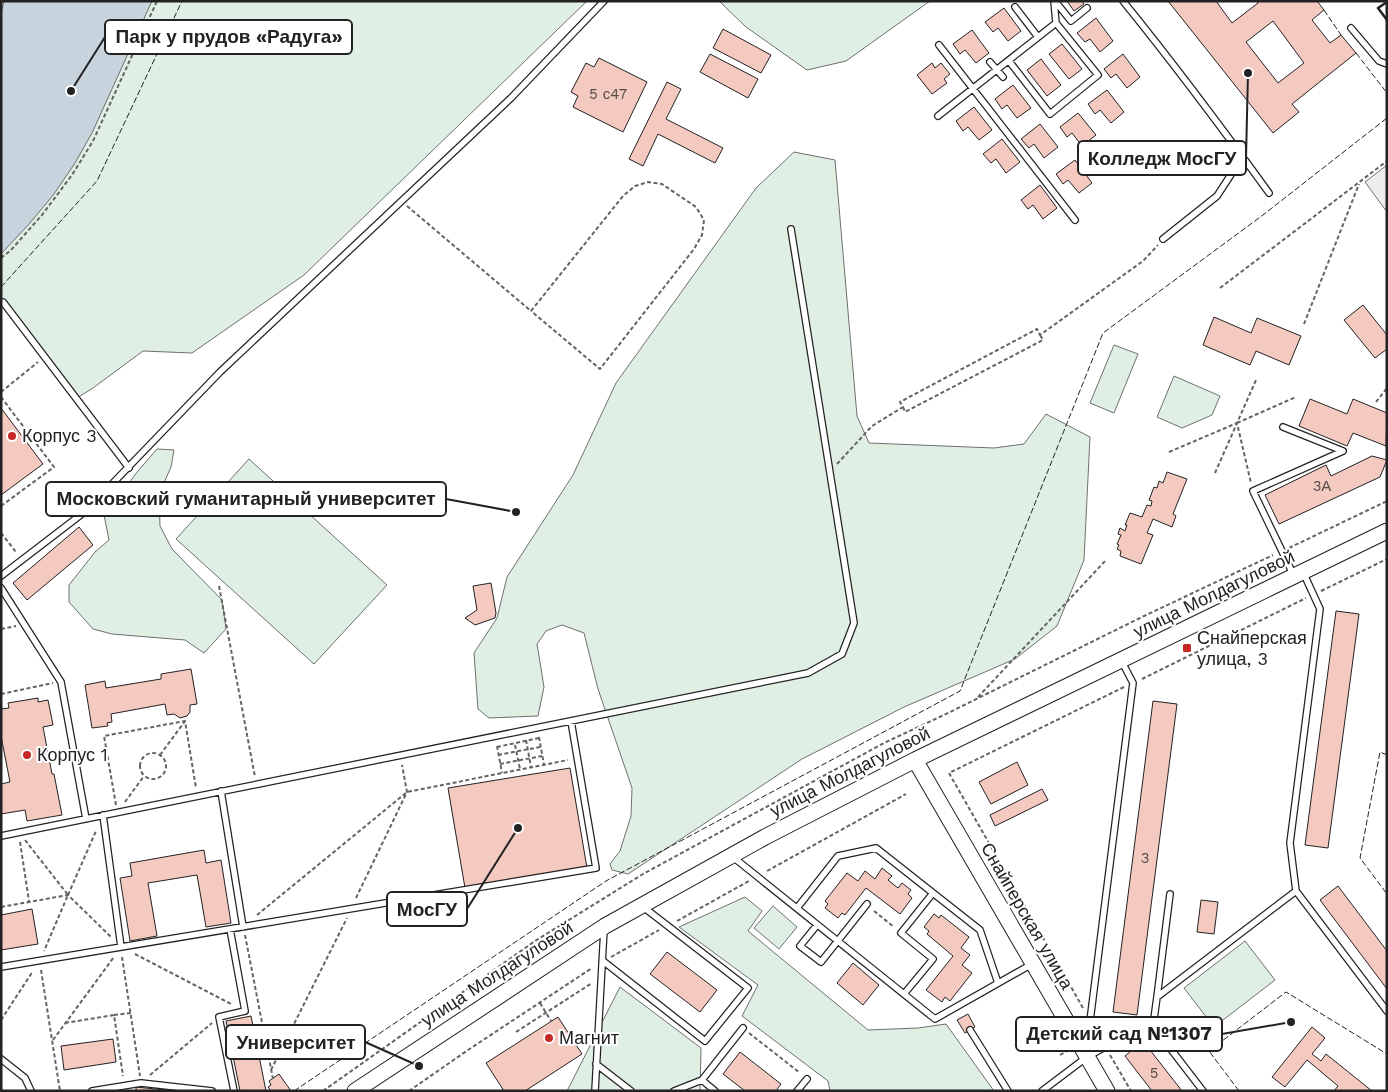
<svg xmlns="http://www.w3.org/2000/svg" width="1388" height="1092" font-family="'Work Sans',sans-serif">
<rect width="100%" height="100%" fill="#fff"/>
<path fill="#e0efe3" stroke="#6f6f6f" d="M1,1h586l-283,274 -112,78 -49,-2 -50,37 -16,10 -76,-98z
M719,1h211l-84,60 -39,9 -61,-43z
M794,152l41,8 22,256 12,27 125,5 30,-4 22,-30 44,23 -6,123 -27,66 -42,33 -111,48 -102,52 -174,115 -16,-4 -2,-6 10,-13 11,-35 1,-28 -34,-99 -14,-56 -22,-8 -16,6 -9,13 7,43 -6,29 -49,2 -11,-9 -4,-56 23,-35 10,-41 66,-102 43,-92 140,-195z
M1114,345l24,9 -24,59 -24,-10z
M1174,376l46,20 -8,19 -30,13 -25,-11z
M157,449l17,1 -3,17 -12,27 1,32 12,23 50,51 4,29 -22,24 -19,-13 -73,-6 -19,-5 -24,-27v-17l26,-33 14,-12 -5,-25 34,-44z
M249,459l138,126 -73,79 -138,-125z
M745,897l17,14 -14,20 120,99 50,-2 28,-4 48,67h-164l-2,-10 -86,-65 16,-31 -79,-58z
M773,906l24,21 -18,22 -25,-21z
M1245,941l30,39 -61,47 -30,-39z
M620,987l81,61 -1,43h-133z"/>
<path fill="#ededed" stroke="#6f6f6f" d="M1387,165v47l-22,-30z"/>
<path fill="#c7d3dd" stroke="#6f6f6f" d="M4,1h148l-60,132 -17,30 -21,31 -24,29 -29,31v-240z"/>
<path fill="#f3c9c0" stroke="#222" fill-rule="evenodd" d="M1067,1h15l2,3 -10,7z
M1168,1h48l16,22 26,-20 -1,-2h60l7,9 -12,10 18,23 11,-8 15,18 -64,51 7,8 -26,21zM1273,21l31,42 -26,20 -32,-41z
M1004,8l17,23 -13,10 -10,-13 -5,4 -8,-10z
M1096,18l17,23 -13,11 -10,-13 -5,3 -8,-9z
M723,29l48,26 -10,18 -48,-25z
M972,30l17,23 -13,10 -11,-13 -5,4 -7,-10z
M1062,44l20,25 -13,10 -20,-25z
M710,54l48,25 -10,19 -48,-26z
M1123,54l17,23 -13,11 -11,-14 -5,4 -7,-9z
M599,58l48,24 -24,50 -50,-25 5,-11 -7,-4 15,-29 8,4z
M1041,59l20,26 -14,11 -20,-26z
M932,63l3,5 6,-5 9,11 -6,5 3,4 -15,11 -15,-19z
M667,82l14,7 -15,30 57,29 -8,15 -57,-29 -15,32 -14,-7z
M1013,85l18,23 -14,10 -10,-13 -5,4 -7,-10z
M1107,90l17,22 -13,11 -11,-13 -5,4 -7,-10z
M974,107l18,23 -13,10 -11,-13 -5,4 -7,-10z
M1078,113l18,22 -14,11 -10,-13 -5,4 -7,-10z
M1040,124l18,23 -14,11 -10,-14 -5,4 -8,-9z
M1002,139l18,23 -14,11 -10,-14 -5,4 -8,-9z
M1075,160l17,23 -13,10 -11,-13 -5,4 -7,-10z
M1040,185l17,23 -14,11 -10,-14 -5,4 -7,-9z
M1363,305l24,30v14l-12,9 -31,-38z
M1214,317l37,16 6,-15 44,18 -12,29 -33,-14 -6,14 -47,-20z
M1310,399l37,15 6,-15 34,14 -1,33 -33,-13 -6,13 -48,-20z
M1,408l42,56 -42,31z
M1372,456l15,4 -7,17 -101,47 -14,-29 61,-30 5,11z
M1167,472l20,7 -14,35 3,2 -4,11 -19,-8 -6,14 6,2 -12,29 -21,-8 1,-5 -4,-2 2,-4 -2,-1 4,-9 -3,-1 2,-6 5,3 2,-6h-2l5,-12 12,4 5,-12 4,1 1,-5 -3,-1 5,-13 3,1 2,-7 4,2z
M79,527l14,18 -66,55 -14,-17z
M491,583l5,30 -1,5 -20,7 -10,-7 12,-8 -4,-24z
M1336,611l23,3 -31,234 -23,-3z
M191,669l6,35 -7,1v7l-3,4 -7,2 -6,-4 -7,1 -2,-11 -54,10 1,8 -5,1 1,3 -16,2 -7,-43 20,-4 1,7 55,-9v-5z
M38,698v4l10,-2 5,25 -10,2 9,47h2l8,41 -35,6 -2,-11 -24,4v-30l9,-2 -9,-46v-27l8,-1 -1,-5z
M1153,701l24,3 -40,311 -24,-3z
M1017,762l11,23 -37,19 -12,-22z
M570,768l17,100 -122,20 -17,-100z
M1042,789l6,11 -53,26 -5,-11z
M204,850l2,13 15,-3 10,63 -25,4 -9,-52 -49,8 9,53 -27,5 -10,-63 12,-2 -2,-13z
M882,868l10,8 -4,4 10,8 4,-5 9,7 -3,4 4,4 -12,16 -34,-26 -21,27 -3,-2 -4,5 -13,-10 3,-4 -3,-3 22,-28 11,8 7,-10 10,8z
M1338,886l49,65v38l-67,-89z
M1201,900l17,2 -4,32 -17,-2z
M32,909l6,35 -37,6v-35z
M934,914l5,4 2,-3 28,22 -8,11 9,7 -8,10 10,8 -22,28 -5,-4 -3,5 -16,-12 27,-34 -26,-22 2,-3 -5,-4z
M667,952l50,38 -17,22 -50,-38z
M853,963l26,22 -16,20 -26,-22z
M968,1014l7,13 -10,6 -8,-13z
M251,1016l15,75h-26l-14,-70z
M558,1017l24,37 -57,37h-21l-18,-28z
M1312,1027l13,11 -13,16 9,7 5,-7 46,37h-38l4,-5 -31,-26 -22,27 -13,-10z
M113,1039l3,23 -52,8 -3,-24z
M1143,1041l39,50h-30l-27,-35z
M740,1052l41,32 -5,7h-31l-22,-17z
M279,1074l12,17h-20l-3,-4 3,-2 -2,-4z
M136,1087l38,4h-38z"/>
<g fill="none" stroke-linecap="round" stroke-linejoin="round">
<g stroke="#222" stroke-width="8">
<path id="lane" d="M1055,1l16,20 16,-13
M1123,1c51,63 99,127 146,192
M1015,7l23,30
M1351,28l28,33 8,3
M939,45l136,175
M1009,61l41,53 48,-39 -42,-52
M990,62l13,15
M938,116l118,-93 -2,-22
M1163,239l54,-43 26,-40
M1,303l2,-1 126,166
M1283,427l60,24 -90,40 41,85
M1303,572l17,37 -30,234 6,48 91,120
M1,576l86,-66 133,-138 291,-274 93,-97
M1,588l60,94 25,137
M221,791l22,136
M103,815l18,132
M1,836l807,-163 34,-19 12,-31 -63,-394
M733,857l202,162 97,-55
M933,893l47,37 18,53
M797,908l41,-52 38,-8 57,45 -32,40 32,26 -29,35
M817,925l-17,21 21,16 46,-58
M230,929l15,82 -26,6 15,74
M603,961l102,80 43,-53 -106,-82
M1,967l595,-99 -25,-147
M1157,997l13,-103
M1090,1021l43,-338 -12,-23
M1153,1026l4,-29 139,-106
M970,1030l38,61
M1,1059l24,19 6,13
M596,1064l35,27
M702,1080l41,-52
M92,1091l49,-8 71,8
M595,1091l9,-162
M674,1091l28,-11 13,11
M797,1091l10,-12
M1042,1091l45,-34 18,-10 48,-21 50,65"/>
</g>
<g stroke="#222" stroke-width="17">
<path id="secondary" d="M915,760l192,331
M355,1091l250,-165 160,-89 150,-77 472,-229"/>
</g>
<path stroke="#646464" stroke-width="2" stroke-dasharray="4 2.5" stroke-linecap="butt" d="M407,206l124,105 92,-115 12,-10 13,-4 14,2 34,23 8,13 -2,15 -8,14 -94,120 -69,-58
M1,258l10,-8 31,-35 30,-40 21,-34 64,-140
M1220,288l167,-127
M1304,324l55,-140
M1,392l37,-30
M1,397l53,70 -53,39
M1376,402l11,-14
M903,407l2,5 138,-72 -3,-5
M1237,423l59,-26
M1169,452l68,-29 14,60
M837,464l35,-38 31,-19 -3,-5 137,-73 3,6 103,-74 15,-16
M1215,473l41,-93
M1,533l15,19
M1289,548l98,-47
M219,586l36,191
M1321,591l66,-32
M1,629l15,-3
M1142,679l164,-81
M1,694l52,-11
M978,697l128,-137
M539,737l5,28
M526,740l5,27
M515,745l5,24
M497,746l5,27
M497,747l42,-9
M140 766a13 13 0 1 1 26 0a13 13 0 1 1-26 0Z
M160,755l25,-34
M498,755l42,-8
M500,764l42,-8
M125,802l19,-26
M116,805l-12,-69 81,-15 11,67
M25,840l43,55 -24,56
M20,842l9,59
M767,871l139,-77
M68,895l28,-64
M356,898l51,-106 -5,-27
M1,907l67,-12 43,42
M874,911l20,16
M257,915l150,-123 161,-32
M677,921l72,-40
M245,935l28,144
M135,954l98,51
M122,957l18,119
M611,957l48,-27
M41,970l19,121
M540,1003l11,18
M1083,1008l-134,-235 175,-86
M114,1015l17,-2
M1,1020l32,-49
M65,1023l49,-8 9,61
M1094,1027l6,11
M516,1032l76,-49
M749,1033l51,40
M53,1040l61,-83
M1060,1055l9,-5
M1110,1055l21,36
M271,1070l76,-152
M150,1075l62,-52
M323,1091l212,-150 108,-67 241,-131 60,-28 196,-97 133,-63
M409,1091l59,-41 124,-82"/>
<use href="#lane" stroke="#fff" stroke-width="5.5"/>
<use href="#secondary" stroke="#fff" stroke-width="15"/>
<path stroke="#222" stroke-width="1" stroke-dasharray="6 2.5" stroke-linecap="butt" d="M1324,10l17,25
M1356,53l31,40
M1,287l96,-106 85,-180
M1387,755l-7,-3 -20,106 27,36
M294,1091l312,-210 354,-190 143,-358 160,-118 124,-97
M1239,1091l-30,-40 77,-59 101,62"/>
<path stroke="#222" stroke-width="2.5" d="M1387,2l-9,6 9,12"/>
</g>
<g fill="#c62828" stroke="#fff" stroke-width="2">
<circle cx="12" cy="436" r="5"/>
<rect x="1182" y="643" width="10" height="10" rx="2.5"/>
<circle cx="27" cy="755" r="5"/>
<circle cx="549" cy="1038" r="5"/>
</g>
<g text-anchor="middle" stroke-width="4" stroke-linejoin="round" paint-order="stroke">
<g font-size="15" fill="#564c4a">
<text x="608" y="99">5 с47</text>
<text x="1322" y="491">3А</text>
<text x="1145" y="863">3</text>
<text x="1154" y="1078">5</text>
</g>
<g font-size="18" fill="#222" stroke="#fff" text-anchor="start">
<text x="22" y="442">Корпус 3</text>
<text x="1197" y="644">Снайперская<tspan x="1197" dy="21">улица, 3</tspan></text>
<text x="37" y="761">Корпус 1</text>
<text x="559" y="1044">Магнит</text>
</g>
<g font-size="18" fill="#222" stroke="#fff">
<text transform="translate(1214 594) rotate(-26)" y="6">улица Молдагуловой</text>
<text transform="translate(850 772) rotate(-27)" y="6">улица Молдагуловой</text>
<text transform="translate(1027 916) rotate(60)" y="6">Снайперская улица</text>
<text transform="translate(497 974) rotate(-33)" y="6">улица Молдагуловой</text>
</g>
</g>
<path fill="none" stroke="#222" stroke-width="2" d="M71 91L105 37M1248 73L1246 158M516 512L446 499M518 828L467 909M1291 1022L1222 1034M419 1066L365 1042"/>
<g fill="#222" stroke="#fff" stroke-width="2">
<circle cx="71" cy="91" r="5"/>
<circle cx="1248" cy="73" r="5"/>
<circle cx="516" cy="512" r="5"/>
<circle cx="518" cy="828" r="5"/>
<circle cx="1291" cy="1022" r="5"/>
<circle cx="419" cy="1066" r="5"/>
</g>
<g fill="#fff" stroke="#222" stroke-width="2">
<rect x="105" y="20" width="247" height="34" rx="5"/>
<rect x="1078" y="141" width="168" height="34" rx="5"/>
<rect x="46" y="482" width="400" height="34" rx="5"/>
<rect x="387" y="892" width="80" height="34" rx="5"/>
<rect x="1016" y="1017" width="206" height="34" rx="5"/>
<rect x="226" y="1025" width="139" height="34" rx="5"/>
</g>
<g font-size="19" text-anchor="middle" font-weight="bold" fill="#222">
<text x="229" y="43">Парк у прудов «Радуга»</text>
<text x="1162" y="165">Колледж МосГУ</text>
<text x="246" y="505">Московский гуманитарный университет</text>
<text x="427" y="916">МосГУ</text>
<text x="1119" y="1040">Детский сад №1307</text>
<text x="296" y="1049">Университет</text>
</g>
<rect width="1388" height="1092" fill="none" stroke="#222222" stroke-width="5"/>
</svg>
